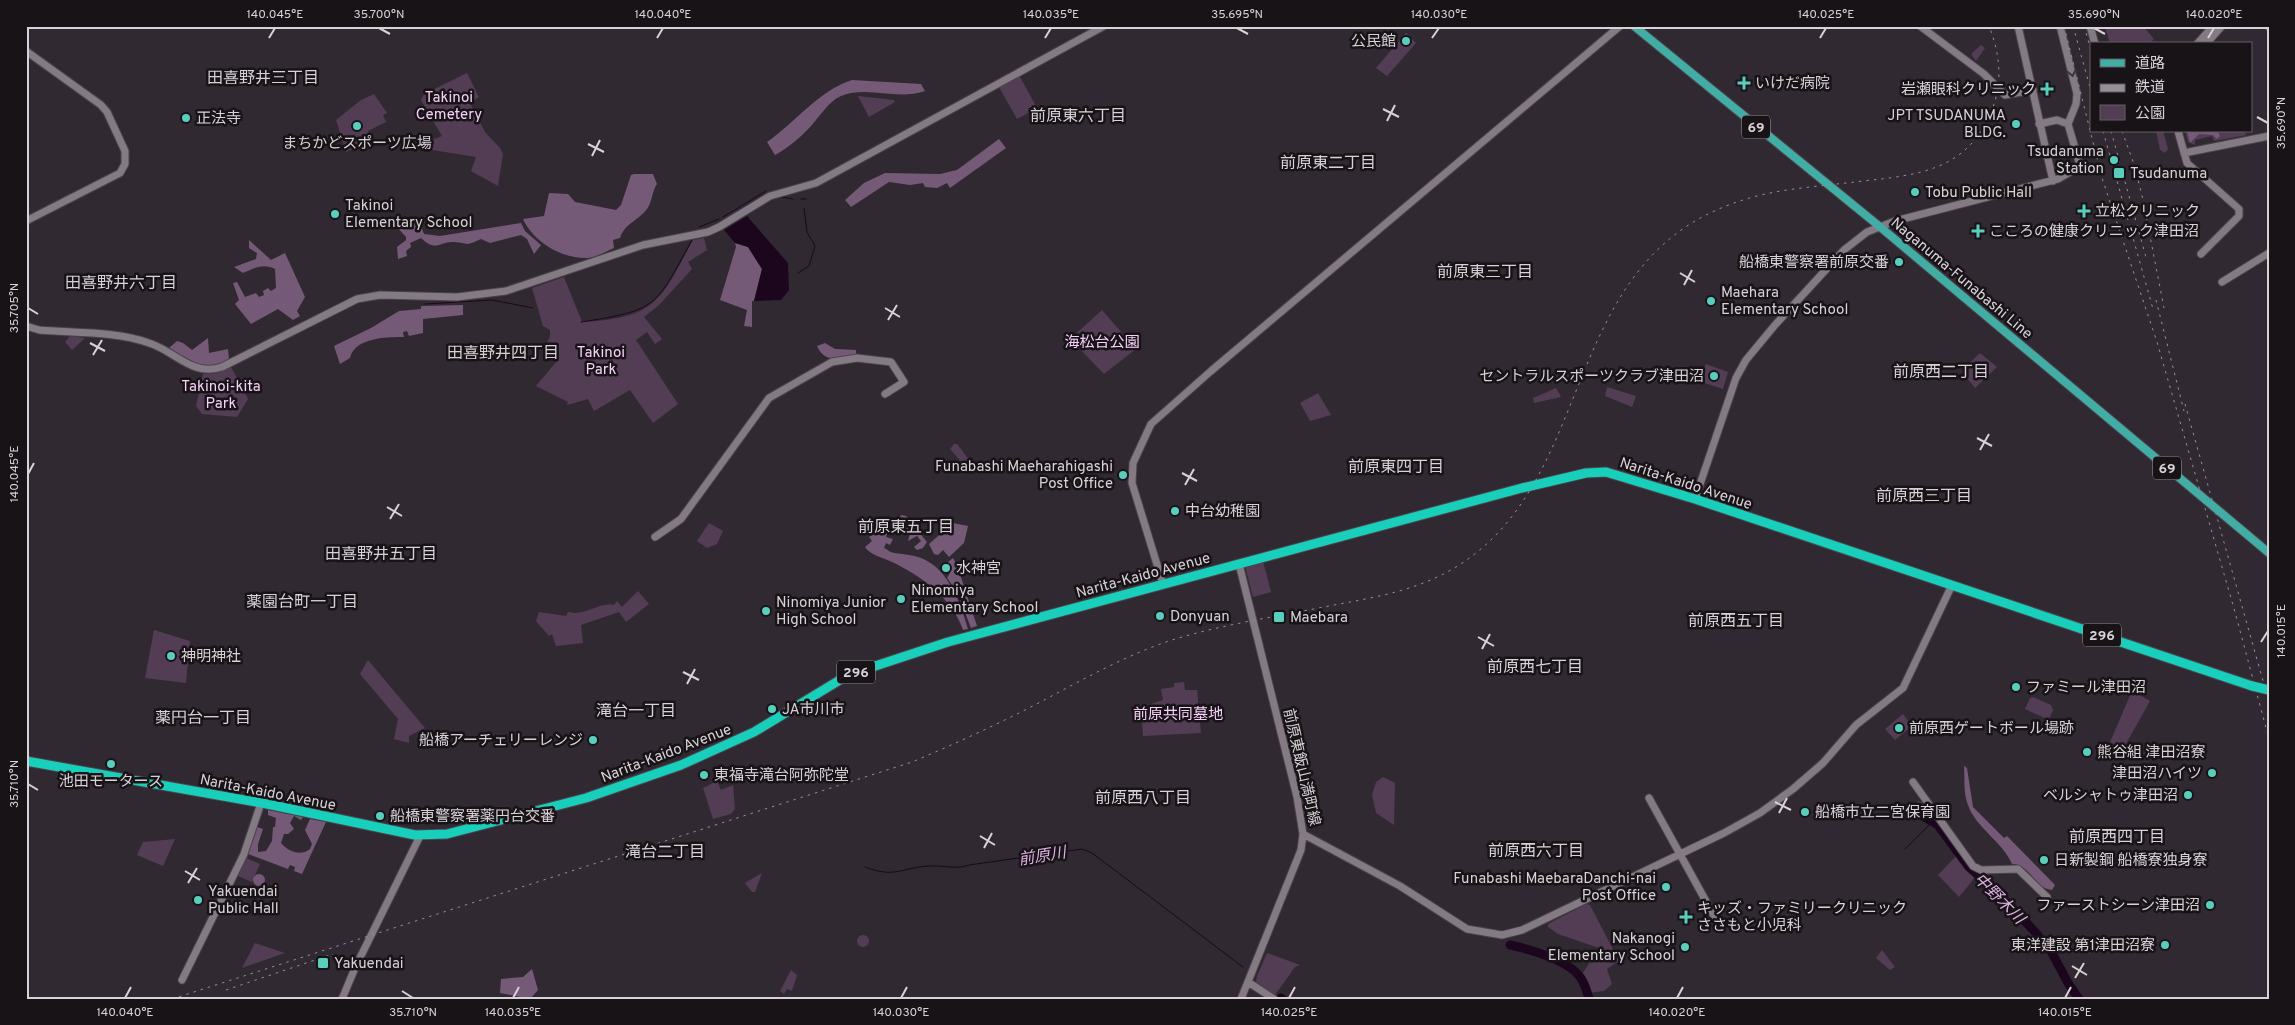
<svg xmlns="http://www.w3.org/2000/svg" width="2295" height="1025" font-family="Overpass,'Noto Sans JP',sans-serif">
<rect width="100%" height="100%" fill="#312932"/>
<path fill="#533d54" d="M2105,26h38l11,13 -5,5h-39z
M1406,33l10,10 -29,33 -11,-8z
M1981,45l4,3 -9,13 -5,-7z
M467,73l12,24 -9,6 15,29 15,16 3,6 -5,32 -27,-15 5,-14 -62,-10 28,-11 -21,-36 3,-6z
M1019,75l18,33 -20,11 -18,-32z
M374,94l13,19 -4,2 3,7 -18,9 3,9 -25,12 -10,-32 25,-20z
M858,96l36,4 1,2 -26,15z
M2156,131h7l5,18 -3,4 -5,-3z
M2185,131h58l4,4 -33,6 -2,-5 -17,4v5l-7,-3z
M704,238l3,12 -19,12 4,7 -33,36 -15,12 18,22 -7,5 -8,-12 -11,8 42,64 -25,19 -23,-33 -36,21 -6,-12 -21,6 1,-3 -32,-16 21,-25 -14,-11 7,-13v-7l-7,-4 -11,-38 32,-11 18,45c75,-4 78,-21 111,-82z
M1102,310l34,39 -32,25 -34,-35z
M70,336l15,2 -13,12 -7,-8z
M1980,353l17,14 -22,21 -14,-17z
M1706,364l22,8 -5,17 -25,-8z
M231,367l17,32 -11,18 -35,-3 -6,-8 7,-32 13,-1z
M1607,387l29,9 -4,11 -27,-11z
M1556,388l5,9 -27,6 -1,-5z
M1318,393l13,22 -21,6 -10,-18z
M954,444h3l19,25 -5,4 -21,-24z
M709,523l14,8 -6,13 -10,4 -10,-7z
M1263,561l8,31 -18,5 -8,-31z
M638,591l11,13 -23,18 -7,-10 -38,13 2,18 -27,3 -4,-12 -3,2 -13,-15 3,-9 27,4 2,-4c17,5 30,-10 46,-7l3,-4 5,6z
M154,630l36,11 -4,42 -41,-5z
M368,660l57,68 -16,8v7l-15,-4 4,-20 -38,-45z
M1184,682l1,8h12l4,43 -58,3 -2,-29 22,-7 -2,-11 13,-2v-4z
M2132,691l18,10 -27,48 -13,-7z
M2033,697l18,8 2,5 -4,10 -24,-11 5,-11z
M1903,714l9,12 -17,14 -10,-11z
M1383,777l12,6 -1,42 -18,-12 -4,-18 4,-13z
M717,781l4,9 12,-5 2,24 -4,5 -18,5 -10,-31z
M1918,801l5,2 16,22 -28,-17z
M175,839l-12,27 -26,-11 6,-13z
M1956,856l20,20 -17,21 -21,-22z
M246,858l14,6 -8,18 -14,-6z
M762,873l-7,19h-3l-7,-9z
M1586,904l4,1 29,56 -12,8 5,15 -8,7 -16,2 -7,-17 18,-28 -41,-14 -10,-7v-3z
M857 941a6 6 0 1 1 12 0a6 6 0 1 1-12 0Z
M255,943l30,10 -43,15z
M1882,950l13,17 -5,3 -14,-12z
M1267,953l33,12 -5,2 -20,28 -19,-13 1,-6z
M791,970l6,5 -5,16 -5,-2 -3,5 -4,-3z"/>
<path fill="#755a77" d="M852,80l69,4 4,7c-30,10 -56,-6 -84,5 -12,5 -21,20 -30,30 -10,11 -22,21 -36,29l-8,-13c29,-20 51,-51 85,-62z
M2187,131l31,1 2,4 -3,3 -4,-4 -14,-1 -9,9z
M999,139l7,9 -56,40 -3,-5 -10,5 -12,-1 -2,-4 -13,2 -21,-3 -38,25 -6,-7 19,-17 21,-10 55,1 17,-4z
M634,174h19l4,10c-5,7 -5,19 -10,25 -9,12 -22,14 -27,29l-7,2 1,8c-7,3 -17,9 -26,10 -25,1 -54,-15 -65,-39l21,-3 5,-23 19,1 7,8 41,8 5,-5 10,-30z
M418,219l6,15 16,2 81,-13 4,8 16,14 -7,9 -7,-15 -6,-4 -31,8 -9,-4c-17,8 -11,4 -27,3 -15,-1 -17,11 -33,-4l-11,5 1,4 -5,4 1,5 -9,3 -1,-12 9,-7v-3l-10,-11 6,-5z
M249,240l22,20 14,-7 20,44 -8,14 3,5 -7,4 -15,-11 -27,15 -16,-20 4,-4 -6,-17 4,-1 8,15 11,-4 3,4 5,-2 -1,-4 5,-3 3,3 5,-3 -1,-19c-11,-6 -21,-1 -32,4l-9,-6 22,-8 1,-6 -8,-5z
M735,243l13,4 14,22 -8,32h-2v26l-8,-1 3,-16 -27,-10 16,-53z
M463,305v10l-40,4v14l-14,3 -2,-5 -4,1 1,5c-16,0 -49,0 -54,21l-10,6 -6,-18 37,-18 28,-17 22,-2v-3z
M208,338l1,15 19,-4 1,11c-28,13 -37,4 -60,-12l8,-7 6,2 9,7z
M825,343l10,6 21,1v6c-17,2 -31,8 -39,-10z
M902,515l4,1 9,11 -3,2 3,4 3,-2 9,11 -4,6 -6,2 -3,-3 7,-6 -4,-5 -9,5 3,-11 -9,-2 -1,3 -12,-4 -3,10 7,2 -3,6 -4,-2 -2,5c5,2 5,4 10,5 9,1 18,2 27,5 27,10 40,46 47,71l-5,1c-10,-31 -43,-55 -71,-68 -10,-5 -22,-7 -27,-15l7,-6 -3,-4z
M953,523l15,3 -4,17 -15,14 -6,-7 -5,5 -4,-1 -5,-10z
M953,558l4,7 20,61 -6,2 -14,-36 -10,-14 3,-5 -3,-10z
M1964,766l3,2 6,39 31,31 3,-2 48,49 -3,5c-17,-1 -22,-26 -40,-26 -10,-23 -36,-36 -44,-59 -5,-12 -3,-27 -4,-39z
M268,810l35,7 -2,3 -7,-4 -4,7 4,6 -6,5h-4l-3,9c7,8 19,14 29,6l2,-5 -7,-14 5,-11 16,3 -24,52 -8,-3 1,-4 -5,-2 -2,4 -40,-15 9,-27 6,2 -5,15v8l8,-1 6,-10 1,-14h2l1,-9 -8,-3z
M253 880a6 6 0 1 1 12 0a6 6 0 1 1-12 0Z
M532,969l6,21 -8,9 -30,-6 1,-14 22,-2z"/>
<path fill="#1c061e" d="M747,216l41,47 1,27 -8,10 -27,1 8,-32 -14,-22 -13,-4 -11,-13z"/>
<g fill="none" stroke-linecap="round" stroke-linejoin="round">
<path stroke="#1c061e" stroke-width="1" d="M782,197l11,2
M801,199h5
M723,217l43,-26
M699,227l20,-8
M798,273l11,-7 6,-20 -8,-14 -3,-24
M425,304l67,-4 41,8
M581,322c78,-12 74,-15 111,-82
M1905,849l27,-27
M865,867c31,12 37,0 65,-1 13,-1 26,4 39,-1l113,-16 10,4 151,114"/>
<path stroke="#1c061e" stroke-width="9" d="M1911,809l27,16 31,42 31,28 36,38 16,20 16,30 11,16
M1510,945c19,4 58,15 70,32 5,6 7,14 9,22
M1281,998l1,1"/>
<g stroke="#4b444b" stroke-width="9">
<path id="secondary" d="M1920,26l64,48 21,21 28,-5
M2018,26l35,155
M2060,26l17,68 -1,10 -8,20
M2090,26l5,18
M2268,26l1,1
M2197,44l16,-18
M2206,44l16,-18
M26,51l75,54 6,7 18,39v13l-5,9 -94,48
M2178,131l9,32 52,46v7l-38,38
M2184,153l85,-17
M2222,282l47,-29
M26,326l13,4c35,3 76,1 110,13 26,8 43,34 73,24l135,-68 23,-4 77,2 49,-6 137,-46 65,-13 11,-5 51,-31 46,-13 288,-157
M1695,499l41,-121 10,-18 29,-35 69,-75 23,-18 28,-11 163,-42 19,-11 2,-6 -11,-38 -11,-4 -18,4
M655,537l26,-18 88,-121 63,-36 25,-4 34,4 13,20 -19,12
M1239,564l58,233 6,37 -2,16 -60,149
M1163,584l-31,-101 1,-20 18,-39 60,-53 409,-345
M1913,782l60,84 8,4 37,-1 29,28
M1649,798l69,125
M1303,834l97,52 67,43 35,6 20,-5 202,-97 36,-20 33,-24 30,-26 33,-38 47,-37 49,-103
M182,980l62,-126 17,-51
M1248,982l26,17
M342,999l13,-31 65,-132"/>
</g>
<g stroke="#4b444b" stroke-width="10">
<path id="primary" d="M1634,26l245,200 390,327"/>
</g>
<g stroke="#4b444b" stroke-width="11">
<path id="highway" d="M26,761l241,43 148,31 32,-1 139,-36 95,-33 73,-33 94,-57 100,-33 574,-154 64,-15 20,-1 89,27 557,187"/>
</g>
<use href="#secondary" stroke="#837a84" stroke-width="7"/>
<use href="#primary" stroke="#42ada5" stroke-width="8"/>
<use href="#highway" stroke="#17cfbb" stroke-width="9"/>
<path stroke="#968f96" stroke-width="1" stroke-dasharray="2.5 5" stroke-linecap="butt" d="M2064,26l38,152 55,164 78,270 34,127
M2073,26l18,65
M2084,26l7,24
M2103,131l50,178
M2111,131l36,130
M2122,131l13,36 8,33 21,108
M2156,300l28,111
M2185,404l84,298
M226,990l107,-36
M172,999l740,-237c38,-16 75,-33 111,-51 49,-25 97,-54 149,-71 52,-16 108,-24 162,-35 43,-8 84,-15 122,-38 127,-78 108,-256 228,-339 25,-17 56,-29 86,-35 30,-6 62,-8 93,-12 56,-6 105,-11 129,-71 11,-29 8,-56 -3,-84"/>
<g stroke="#4b444b" stroke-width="11" stroke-linecap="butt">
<path id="highway-bridge" d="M2252,686l17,4"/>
</g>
<use href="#highway-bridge" stroke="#17cfbb" stroke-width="9"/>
</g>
<defs><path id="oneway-chevron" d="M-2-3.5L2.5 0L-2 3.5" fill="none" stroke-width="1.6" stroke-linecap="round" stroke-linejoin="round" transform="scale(1.25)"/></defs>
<use stroke="#3d373d" href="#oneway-chevron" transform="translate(2072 73) rotate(77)"/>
<path fill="none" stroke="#d8d2d8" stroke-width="2" d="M379,28l11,6M1237,28l11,6M2094,28l11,6M269,38l6,-10M657,38l6,-10M1045,38l6,-10M1432,38l7,-10M1820,38l6,-10M2208,38l6,-10M1383,109l16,8M2257,117l11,6M1387,121l8,-16M588,144l16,8M592,156l8,-16M1680,273l15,9M1684,285l8,-15M28,308l10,6M885,308l15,9M888,320l9,-15M90,343l15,8M93,355l9,-15M1977,438l15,8M1980,450l9,-16M1182,473l15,8M28,474l6,-11M1185,485l9,-16M387,507l15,9M390,519l9,-15M1478,637l16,9M2261,642l7,-11M1482,649l8,-15M683,672l16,8M687,684l8,-15M28,784l10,6M1775,802l16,8M1779,813l8,-15M980,836l15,9M984,848l8,-15M185,871l15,9M188,883l9,-15M2072,966l15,9M2075,978l9,-15M402,991l11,7M125,998l6,-11M513,998l6,-11M901,998l6,-11M1289,998l6,-11M1677,998l6,-11M2065,998l6,-11"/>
<g fill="#5acebd" stroke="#171317" stroke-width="2">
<circle cx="1406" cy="41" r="5"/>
<path d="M1741.5 75.5h5v5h5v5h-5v5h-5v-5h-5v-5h5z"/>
<path d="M2044.5 81.5h5v5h5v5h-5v5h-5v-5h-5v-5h5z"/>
<circle cx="186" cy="118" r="5"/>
<circle cx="2016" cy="124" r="5"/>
<circle cx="357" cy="126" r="5"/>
<circle cx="2114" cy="160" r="5"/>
<rect x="2113" y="167" width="12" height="12" rx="2.5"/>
<circle cx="1915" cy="192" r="5"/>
<path d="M2081.5 203.5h5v5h5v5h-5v5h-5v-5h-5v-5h5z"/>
<circle cx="335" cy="214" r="5"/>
<path d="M1975.5 223.5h5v5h5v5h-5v5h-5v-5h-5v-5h5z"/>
<circle cx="1899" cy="262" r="5"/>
<circle cx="1711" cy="301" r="5"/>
<circle cx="1714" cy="376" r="5"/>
<circle cx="1123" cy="475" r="5"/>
<circle cx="1175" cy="511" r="5"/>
<circle cx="946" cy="568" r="5"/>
<circle cx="901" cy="599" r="5"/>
<circle cx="766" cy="611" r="5"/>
<circle cx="1160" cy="616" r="5"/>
<rect x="1273" y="611" width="12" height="12" rx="2.5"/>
<circle cx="171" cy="656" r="5"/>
<circle cx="2016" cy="687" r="5"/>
<circle cx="772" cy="709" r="5"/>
<circle cx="1899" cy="728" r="5"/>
<circle cx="593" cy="740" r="5"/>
<circle cx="2087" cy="752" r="5"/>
<circle cx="111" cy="764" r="5"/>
<circle cx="2212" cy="773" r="5"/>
<circle cx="704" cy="775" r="5"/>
<circle cx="2188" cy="795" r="5"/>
<circle cx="1805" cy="812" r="5"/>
<circle cx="380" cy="816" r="5"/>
<circle cx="2044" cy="860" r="5"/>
<circle cx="1666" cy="887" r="5"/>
<circle cx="198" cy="900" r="5"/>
<circle cx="2210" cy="905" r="5"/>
<path d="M1683.5 909.5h5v5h5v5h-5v5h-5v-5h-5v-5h5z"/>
<circle cx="2165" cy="945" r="5"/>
<circle cx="1685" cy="947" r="5"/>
<rect x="317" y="957" width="12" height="12" rx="2.5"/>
</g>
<g text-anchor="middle" stroke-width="5" stroke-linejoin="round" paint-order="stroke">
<g fill="#171317" stroke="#9e999e" stroke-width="1">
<rect x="1742" y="115.5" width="28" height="23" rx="4"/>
<rect x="2153" y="456.5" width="28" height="23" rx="4"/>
<rect x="2083" y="623.5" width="38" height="23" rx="4"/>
<rect x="837" y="660.5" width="38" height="23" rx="4"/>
</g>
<g font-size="14" font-weight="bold" fill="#d8d2d8">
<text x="1756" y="132">69</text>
<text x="2167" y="473">69</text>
<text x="2102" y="640">296</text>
<text x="856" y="677">296</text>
</g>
<g font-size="15" fill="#d8d2d8" stroke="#171317" text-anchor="start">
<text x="1396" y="46" text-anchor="end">公民館</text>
<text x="1755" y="88">いけだ病院</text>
<text x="2036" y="94" text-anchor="end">岩瀬眼科クリニック</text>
<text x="2006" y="120" text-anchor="end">JPT TSUDANUMA<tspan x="2006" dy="17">BLDG.</tspan></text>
<text x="196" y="123">正法寺</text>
<text x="357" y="148" text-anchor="middle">まちかどスポーツ広場</text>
<text x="2104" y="156" text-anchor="end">Tsudanuma<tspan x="2104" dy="17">Station</tspan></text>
<text x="2130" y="178">Tsudanuma</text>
<text x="1925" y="197">Tobu Public Hall</text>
<text x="345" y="210">Takinoi<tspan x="345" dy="17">Elementary School</tspan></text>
<text x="2095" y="216">立松クリニック</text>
<text x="1989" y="236">こころの健康クリニック津田沼</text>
<text x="1889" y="267" text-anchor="end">船橋東警察署前原交番</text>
<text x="1721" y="297">Maehara<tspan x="1721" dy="17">Elementary School</tspan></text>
<text x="1704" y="381" text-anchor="end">セントラルスポーツクラブ津田沼</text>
<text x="1113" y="471" text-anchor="end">Funabashi Maeharahigashi<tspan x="1113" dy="17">Post Office</tspan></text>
<text x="1185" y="516">中台幼稚園</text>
<text x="956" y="573">水神宮</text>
<text x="911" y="595">Ninomiya<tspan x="911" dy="17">Elementary School</tspan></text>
<text x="776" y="607">Ninomiya Junior<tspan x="776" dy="17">High School</tspan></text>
<text x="1170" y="621">Donyuan</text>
<text x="1290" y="622">Maebara</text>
<text x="181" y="661">神明神社</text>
<text x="2026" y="692">ファミール津田沼</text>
<text x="782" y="714">JA市川市</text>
<text x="1909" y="733">前原西ゲートボール場跡</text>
<text x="583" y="745" text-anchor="end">船橋アーチェリーレンジ</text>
<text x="2097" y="757">熊谷組 津田沼寮</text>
<text x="2202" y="778" text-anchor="end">津田沼ハイツ</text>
<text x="714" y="780">東福寺滝台阿弥陀堂</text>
<text x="111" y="786" text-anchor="middle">池田モータース</text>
<text x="2178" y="800" text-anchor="end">ベルシャトゥ津田沼</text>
<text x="1815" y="817">船橋市立二宮保育園</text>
<text x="390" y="821">船橋東警察署薬円台交番</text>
<text x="2054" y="865">日新製鋼 船橋寮独身寮</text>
<text x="1656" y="883" text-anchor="end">Funabashi MaebaraDanchi-nai<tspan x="1656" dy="17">Post Office</tspan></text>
<text x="208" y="896">Yakuendai<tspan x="208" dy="17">Public Hall</tspan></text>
<text x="2200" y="910" text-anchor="end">ファーストシーン津田沼</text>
<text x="1697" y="913">キッズ・ファミリークリニック<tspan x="1697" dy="17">ささもと小児科</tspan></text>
<text x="1675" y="943" text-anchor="end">Nakanogi<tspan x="1675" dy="17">Elementary School</tspan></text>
<text x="2155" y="950" text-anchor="end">東洋建設 第1津田沼寮</text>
<text x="334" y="968">Yakuendai</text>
</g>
<g font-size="15" fill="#f8d1fa" stroke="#171317">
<text x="449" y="102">Takinoi<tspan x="449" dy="17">Cemetery</tspan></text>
<text x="1102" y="347">海松台公園</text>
<text x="601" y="357">Takinoi<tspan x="601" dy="17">Park</tspan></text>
<text x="221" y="391">Takinoi-kita<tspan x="221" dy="17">Park</tspan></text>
<text x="1178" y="719">前原共同墓地</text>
</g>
<g font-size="15" fill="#d8d2d8" stroke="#171317">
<text transform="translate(1962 278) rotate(40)" y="5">Naganuma-Funabashi Line</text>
<text transform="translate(1686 483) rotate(18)" y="5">Narita-Kaido Avenue</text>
<text transform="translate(1143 575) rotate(-15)" y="5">Narita-Kaido Avenue</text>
<text transform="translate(666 753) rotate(-21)" y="5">Narita-Kaido Avenue</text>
<text transform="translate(1302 767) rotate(77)" y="5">前原東飯山満町線</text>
<text transform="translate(268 792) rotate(11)" y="5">Narita-Kaido Avenue</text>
</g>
<g font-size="16" fill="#d8d2d8" stroke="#171317">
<text x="263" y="83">田喜野井三丁目</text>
<text x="1078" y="121">前原東六丁目</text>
<text x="1328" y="168">前原東二丁目</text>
<text x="1485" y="277">前原東三丁目</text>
<text x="121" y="288">田喜野井六丁目</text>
<text x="503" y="358">田喜野井四丁目</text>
<text x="1941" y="377">前原西二丁目</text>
<text x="1396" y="472">前原東四丁目</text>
<text x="1924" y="501">前原西三丁目</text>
<text x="906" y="532">前原東五丁目</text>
<text x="381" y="559">田喜野井五丁目</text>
<text x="302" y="607">薬園台町一丁目</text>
<text x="1736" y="626">前原西五丁目</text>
<text x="1535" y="672">前原西七丁目</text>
<text x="636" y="716">滝台一丁目</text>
<text x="203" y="723">薬円台一丁目</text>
<text x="1143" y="803">前原西八丁目</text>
<text x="2117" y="842">前原西四丁目</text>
<text x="1536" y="856">前原西六丁目</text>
<text x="665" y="857">滝台二丁目</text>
</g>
<g font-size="16" font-style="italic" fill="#deafe2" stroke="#171317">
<text transform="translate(1042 855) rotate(-9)" y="6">前原川</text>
<text transform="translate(2000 898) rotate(45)" y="6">中野木川</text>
</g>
</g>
<rect width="2295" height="1025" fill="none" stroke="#171317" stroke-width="55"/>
<rect x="2090" y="42" width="162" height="90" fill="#171317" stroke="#645f64"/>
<rect x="2100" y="59" width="25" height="8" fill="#42ada5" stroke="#645f64"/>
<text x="2135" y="68" font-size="15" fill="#d8d2d8">道路</text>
<rect x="2100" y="84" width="25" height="8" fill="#968f96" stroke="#645f64"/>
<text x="2135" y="92" font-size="15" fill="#d8d2d8">鉄道</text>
<rect x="2100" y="105" width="25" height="15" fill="#533d54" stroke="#645f64"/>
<text x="2135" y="118" font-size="15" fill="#d8d2d8">公園</text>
<rect x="28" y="28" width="2240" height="970" fill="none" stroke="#d8d2d8" stroke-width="2"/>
<g font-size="12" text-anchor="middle" fill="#d8d2d8">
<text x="275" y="18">140.045°E</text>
<text x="379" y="18">35.700°N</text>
<text x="663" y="18">140.040°E</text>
<text x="1051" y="18">140.035°E</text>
<text x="1237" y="18">35.695°N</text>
<text x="1439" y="18">140.030°E</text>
<text x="1826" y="18">140.025°E</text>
<text x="2094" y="18">35.690°N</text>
<text x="2214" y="18">140.020°E</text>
<text transform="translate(2281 123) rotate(-90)" y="4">35.690°N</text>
<text transform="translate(14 308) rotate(-90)" y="4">35.705°N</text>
<text transform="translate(14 474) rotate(-90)" y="4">140.045°E</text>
<text transform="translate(2281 631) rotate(-90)" y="4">140.015°E</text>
<text transform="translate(14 784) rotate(-90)" y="4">35.710°N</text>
<text x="125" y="1016">140.040°E</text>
<text x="413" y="1016">35.710°N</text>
<text x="513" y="1016">140.035°E</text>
<text x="901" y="1016">140.030°E</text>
<text x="1289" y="1016">140.025°E</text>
<text x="1677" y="1016">140.020°E</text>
<text x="2065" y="1016">140.015°E</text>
</g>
</svg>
